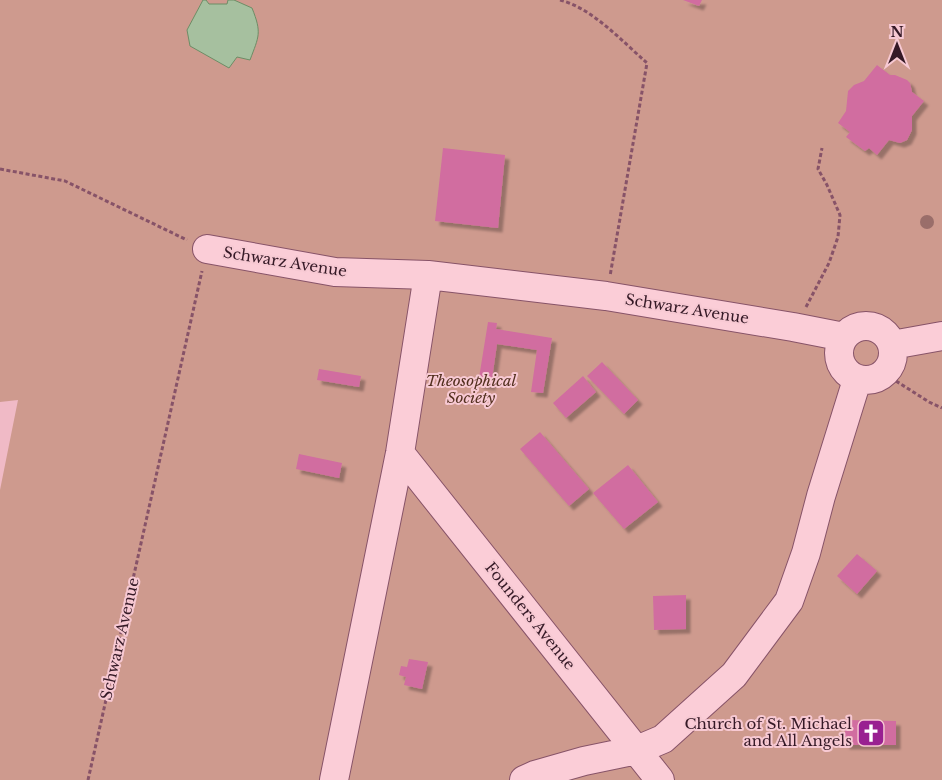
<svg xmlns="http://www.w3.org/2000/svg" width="942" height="780" font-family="'Libre Baskerville',serif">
<defs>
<filter id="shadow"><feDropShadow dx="4.5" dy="4.5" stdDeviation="1" flood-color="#0004"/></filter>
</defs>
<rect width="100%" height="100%" fill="#f0bac6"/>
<path fill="#ce9a8e" d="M0,0h942v780h-942v-290l18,-90 -18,2z"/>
<path fill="#a6c09f" stroke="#6d8d66" d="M203,0h3l3,4h18l1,-4h6l18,8c10,25 7,28 -2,52l-13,-3 -8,11 -39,-22 -3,-16z"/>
<path fill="#d16da0" filter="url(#shadow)" d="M683,0h19l-3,6z
M877,65l13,10h5l12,5 3,3 2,9 12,9 -12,15v14l-5,10 -7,3 -11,-3 -12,15 -8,-7 -4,3 -19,-14 4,-5 -12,-9 8,-12 2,-20 6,-6 10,-4z
M443,148l62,7 -7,73 -63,-7z
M488,322l9,1 -1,6 56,9 -9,55 -12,-1 6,-42 -40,-6 -6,42 -13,-2z
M602,362l36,38 -14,14 -37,-38z
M319,369l42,7 -2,11 -42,-7z
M583,376l13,16 -30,26 -13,-15z
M540,432l49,57 -20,17 -49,-57z
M299,454l43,9 -3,15 -43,-9z
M628,465l30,37 -34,27 -31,-36z
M857,554l20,17 -20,23 -20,-18z
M686,595v34l-32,1 -1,-34z
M409,659l19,3 -6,27 -18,-4 2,-8 -7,-2 2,-9 6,1z
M845,720l51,1v24h-51z"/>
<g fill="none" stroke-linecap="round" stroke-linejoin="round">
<g stroke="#875368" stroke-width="30">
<path id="minor" d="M207,249l128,23 93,3 178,21 187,31 51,10
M839 353a27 27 0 1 1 54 0a27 27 0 1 1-54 0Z
M892,345l50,-9
M400,453l260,327
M334,780l66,-327 28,-178
M524,780l11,-5 49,-14 53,-11 26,-11 71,-64 55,-74 17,-48 15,-57 36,-116"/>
</g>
<path stroke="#875368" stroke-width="3" stroke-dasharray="4 2.5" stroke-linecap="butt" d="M560,0c32,8 62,41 87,63l-37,213
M0,169l65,12 122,59
M806,307l23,-44 9,-26 2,-22 -13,-30 -9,-16 4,-21
M885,374l44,28 13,6
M88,780l114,-509"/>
<use href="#minor" stroke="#fbcdd7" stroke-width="28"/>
</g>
<circle fill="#9a6e6a" cx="927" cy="222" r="7"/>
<defs>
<g id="church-square" transform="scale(1.4375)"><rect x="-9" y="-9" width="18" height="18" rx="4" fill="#992091" stroke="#f7c9d3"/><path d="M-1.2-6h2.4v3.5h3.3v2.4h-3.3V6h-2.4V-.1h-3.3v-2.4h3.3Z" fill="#fff"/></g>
</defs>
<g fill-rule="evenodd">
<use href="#church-square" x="871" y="733"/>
</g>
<g text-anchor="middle" stroke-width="4" stroke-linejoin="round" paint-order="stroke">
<g font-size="15" fill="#351926" stroke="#f7c9d3">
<text transform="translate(285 262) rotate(9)" y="5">Schwarz Avenue</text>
<text transform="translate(687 309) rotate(9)" y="5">Schwarz Avenue</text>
<text transform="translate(530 616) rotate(51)" y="5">Founders Avenue</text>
<text transform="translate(120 639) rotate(-77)" y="5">Schwarz Avenue</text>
</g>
<g font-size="15" font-style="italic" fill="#53301f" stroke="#f7c9d3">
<text x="471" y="386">Theosophical<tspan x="471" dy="17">Society</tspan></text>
</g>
<g font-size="15" fill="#351926" stroke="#f7c9d3" text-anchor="end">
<text x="852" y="729">Church of St. Michael<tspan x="852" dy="17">and All Angels</tspan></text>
</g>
</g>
<g transform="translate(897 45)" stroke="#f7c9d3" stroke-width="4" paint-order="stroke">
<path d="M0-4L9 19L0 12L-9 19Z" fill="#351926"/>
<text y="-8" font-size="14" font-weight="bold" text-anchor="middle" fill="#351926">N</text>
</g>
</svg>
